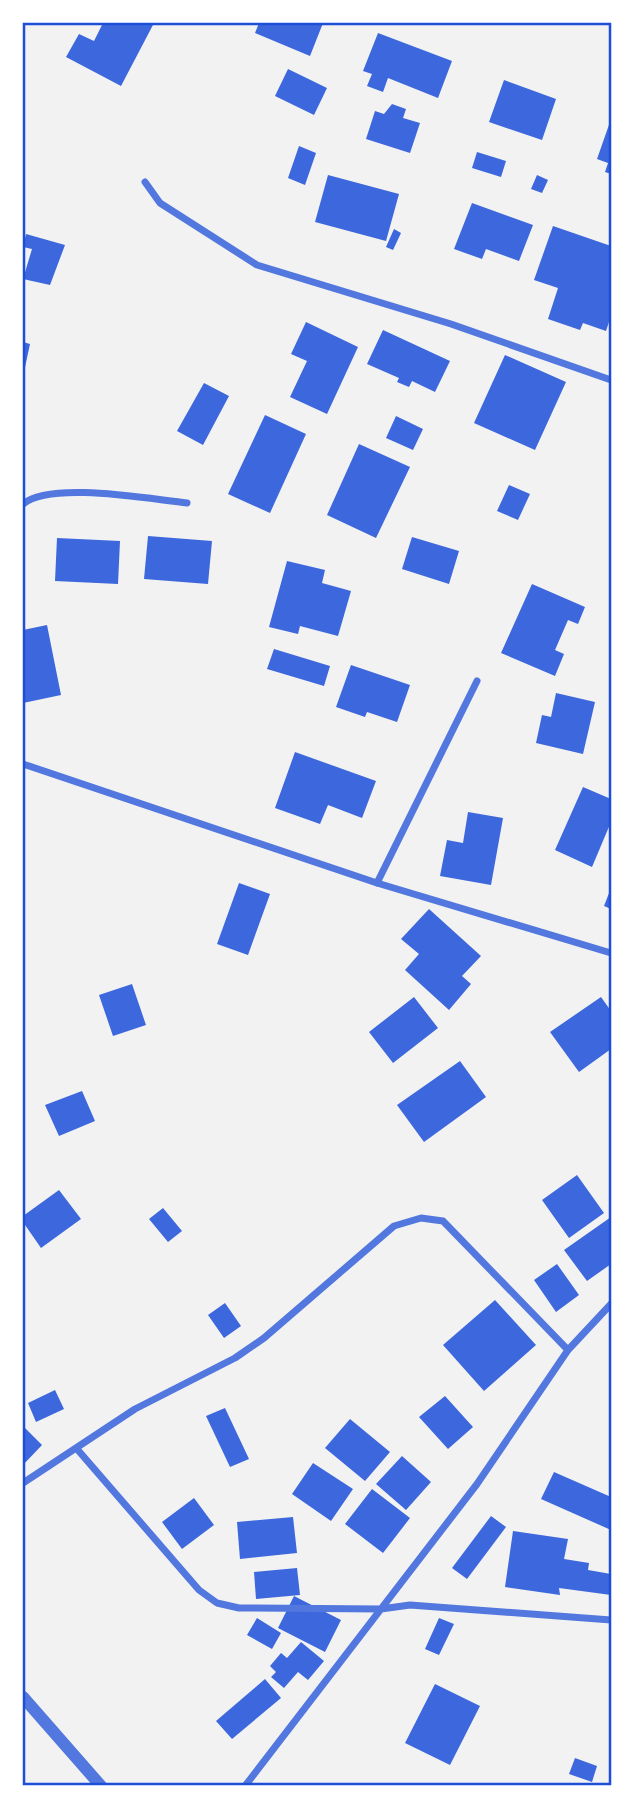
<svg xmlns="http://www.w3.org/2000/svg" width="634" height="1809" font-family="'Asap Condensed',sans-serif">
<rect width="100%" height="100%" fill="#f2f2f2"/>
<path fill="#3d67dc" d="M103,23h51l-33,63 -55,-29 13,-23 15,7z
M259,23h64l-13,33 -55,-23z
M378,33l74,28 -14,37 -50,-20 -5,14 -16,-6 5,-12 -9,-3z
M288,69l39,19 -13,27 -39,-19z
M504,80l52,19 -14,41 -53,-18z
M392,104l14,5 -3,9 17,5 -10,30 -44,-14 9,-28 9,3z
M611,119v55l-6,-2 3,-9 -11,-4z
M299,146l17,7 -11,32 -17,-7z
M477,152l29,9 -5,16 -29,-9z
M328,175l71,19 -13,47 -71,-19z
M537,175l11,5 -6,13 -11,-4z
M472,203l61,22 -14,36 -33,-12 -4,10 -28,-10z
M553,226l58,20v70l-5,15 -23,-8 -3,7 -32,-11 10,-31 -24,-8z
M394,229l7,4 -8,17 -7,-3z
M26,234l39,11 -15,40 -27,-6 9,-30 -9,-2z
M306,322l52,25 -31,67 -37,-17 17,-36 -16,-7z
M383,330l67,31 -15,31 -23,-11 -3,6 -12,-5 2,-4 -32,-14z
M23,342l7,2 -6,28h-1z
M505,355l61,27 -31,68 -61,-27z
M204,383l25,13 -26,49 -26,-14z
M265,415l41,19 -36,79 -42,-19z
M396,416l27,13 -10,21 -27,-12z
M359,444l51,23 -34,71 -49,-23z
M509,485l21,9 -12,26 -21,-9z
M148,536l64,5 -4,43 -64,-5z
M412,537l47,14 -10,33 -47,-15z
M57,538l63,3 -2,43 -63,-3z
M287,561l38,9 -3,13 29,8 -13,45 -38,-10 -2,8 -29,-7z
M532,584l53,23 -7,17 -10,-4 -13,30 9,4 -9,22 -54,-23z
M47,625l14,70 -38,8v-73z
M274,649l56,17 -6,20 -57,-17z
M351,665l59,20 -13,37 -30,-10 -2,5 -29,-10z
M556,693l39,9 -12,52 -47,-11 6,-28 9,2z
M295,752l81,29 -14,37 -34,-13 -8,19 -45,-16z
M583,787l28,12v23l-19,45 -37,-17z
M468,812l35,6 -12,67 -51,-9 7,-36 16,3z
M239,883l31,11 -22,61 -31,-11z
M611,888v21l-7,-3z
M429,909l52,47 -19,20 9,8 -22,26 -44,-40 14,-16 -18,-15z
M132,984l14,41 -33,11 -14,-41z
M414,997l24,31 -45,35 -24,-31z
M601,997l10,14v38l-32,23 -29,-40z
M460,1061l26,36 -62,45 -27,-37z
M82,1091l13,30 -36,15 -14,-31z
M577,1175l27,38 -35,25 -27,-38z
M59,1190l22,29 -40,29 -18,-26v-6z
M163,1208l19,23 -14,11 -19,-23z
M611,1217v47l-24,17 -23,-31z
M557,1264l22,31 -23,17 -22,-32z
M495,1300l41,45 -52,46 -41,-46z
M225,1303l16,23 -17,12 -16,-23z
M55,1390l9,19 -28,13 -8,-19z
M445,1396l28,31 -25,22 -29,-32z
M225,1408l24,51 -19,8 -24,-51z
M350,1419l40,33 -25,29 -40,-33z
M23,1426l19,19 -19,20z
M402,1456l29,26 -25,28 -30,-26z
M313,1463l40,26 -22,32 -39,-27z
M554,1472l57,25v33l-70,-31z
M372,1489l38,29 -27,35 -38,-29z
M194,1498l20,27 -32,24 -20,-27z
M491,1516l15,11 -39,52 -15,-11z
M293,1517l4,36 -57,6 -3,-37z
M513,1531l55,8 -4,20 25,4 -1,7 23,4v21l-52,-7 1,7 -55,-8z
M297,1568l3,27 -44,4 -2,-27z
M294,1596l47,24 -16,32 -47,-24z
M257,1618l24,15 -9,16 -25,-14z
M439,1618l15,6 -15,31 -14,-6z
M301,1642l23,19 -16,19 -10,-8 -14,16 -13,-11 5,-5 -6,-6 11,-13 6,5z
M265,1679l16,19 -49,41 -16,-18z
M435,1684l45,22 -30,59 -45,-22z
M575,1758l22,8 -5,16 -23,-8z"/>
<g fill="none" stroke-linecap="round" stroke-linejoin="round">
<path stroke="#5277de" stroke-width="7" d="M145,182l15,21 97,62 194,59 160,56
M23,504c28,-23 125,-5 164,-1
M23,764l354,119 234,70
M377,883l100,-202
M77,1449l122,141 18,13 22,5 142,1 29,-4 201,15
M23,1483l112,-74 100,-51 29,-20 130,-112 27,-8 22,3 125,129
M245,1786l232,-302 91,-134 43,-46"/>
<path stroke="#5277de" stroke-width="12" d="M23,1697l78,89"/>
</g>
<rect width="634" height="1809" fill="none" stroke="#ffffff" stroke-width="49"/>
<rect x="24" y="24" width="586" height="1760" fill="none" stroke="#1d4ed8" stroke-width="2.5"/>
</svg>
